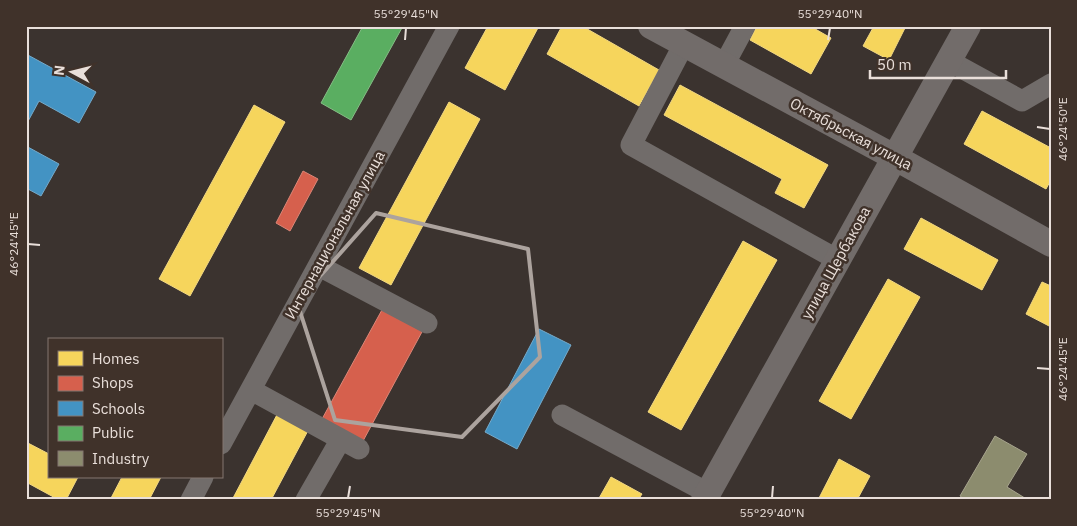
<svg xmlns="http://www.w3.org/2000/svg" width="1077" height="526" font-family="'IBM Plex Sans',sans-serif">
<rect width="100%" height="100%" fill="#3b332f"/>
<path fill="#f6d55c" stroke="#f2d882" d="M488,26h51l-34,64 -40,-22z
M562,26h20l77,44 -20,36 -92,-52z
M757,26h53l21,12 -20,36 -61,-34z
M874,26h32l-17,34 -26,-14z
M680,85l148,80 -24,43 -29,-15 7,-14 -118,-64z
M449,102l31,17 -89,166 -32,-17z
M254,105l31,17 -95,174 -31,-17z
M982,111l69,37v32l-5,9 -82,-45z
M921,218l77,42 -16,30 -78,-41z
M743,241l34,19 -96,170 -33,-18z
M888,279l32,18 -69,122 -32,-18z
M1042,282l9,4v41l-25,-13z
M280,409l31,16 -40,75h-39z
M26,442l23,12v23h29l-12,23h-7l-33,-18z
M839,459l31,17 -13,24h-39z
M122,477h39l-12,23h-39z
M611,477l31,17 -4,6h-40z"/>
<path fill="#d6604d" stroke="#dc8677" d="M303,171l15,8 -28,52 -14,-8z
M383,308l40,22 -60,111 -41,-22z"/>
<path fill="#4393c3" stroke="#75aaca" d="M26,54l70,38 -17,31 -40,-22 -13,24z
M26,146l33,18 -18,32 -15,-8z
M539,329l32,16 -54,104 -32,-17z"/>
<path fill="#5aae61" stroke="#85bd85" d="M363,26h40l-52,94 -30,-17z"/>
<path fill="#8c8c6e" stroke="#a8a58e" d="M995,436l32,18 -20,33 21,13h-62l-6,-4z"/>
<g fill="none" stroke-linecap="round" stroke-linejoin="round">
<path stroke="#716c6a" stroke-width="21" d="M684,44l-53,101 207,115
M949,61l73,40 29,-17
M724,65l21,-39
M319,266l108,57
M251,390l108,59
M562,415l146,78
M221,444l228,-418
M191,500l12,-23
M306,500l35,-61"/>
<path stroke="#726c6a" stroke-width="26" d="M651,26l243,131 157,87
M704,500l264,-474"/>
</g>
<path fill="none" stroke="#aca39e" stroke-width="4" stroke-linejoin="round" d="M376,213l152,36 12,108 -78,80 -127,-17 -38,-118z"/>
<path fill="none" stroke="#e9dfda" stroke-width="2" d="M405,40l1,-12M828,40l2,-12M1037,127l13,2M28,244l12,1M1037,368l13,1M348,498l2,-12M772,498l1,-12"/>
<g text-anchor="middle" stroke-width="5" stroke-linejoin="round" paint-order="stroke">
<g font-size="15" fill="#e9dfda" stroke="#40322a">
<text transform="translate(851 134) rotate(28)" y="5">Октябрьская улица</text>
<text transform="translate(335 235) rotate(-61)" y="5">Интернациональная улица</text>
<text transform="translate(836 263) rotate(-61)" y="5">улица Щербакова</text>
</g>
</g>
<rect width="1077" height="526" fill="none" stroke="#40322a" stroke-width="55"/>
<rect x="48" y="338" width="175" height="140" fill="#40322a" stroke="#847770"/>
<rect x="58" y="351" width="25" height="15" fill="#f6d55c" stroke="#847770"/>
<text x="92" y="364" font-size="15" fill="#e9dfda">Homes</text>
<rect x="58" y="376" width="25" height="15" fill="#d6604d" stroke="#847770"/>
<text x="92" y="388" font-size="15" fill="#e9dfda">Shops</text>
<rect x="58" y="401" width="25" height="15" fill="#4393c3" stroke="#847770"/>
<text x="92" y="414" font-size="15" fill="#e9dfda">Schools</text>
<rect x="58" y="426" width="25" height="15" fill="#5aae61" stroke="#847770"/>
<text x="92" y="438" font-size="15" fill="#e9dfda">Public</text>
<rect x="58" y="451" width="25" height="15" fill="#8c8c6e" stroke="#847770"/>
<text x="92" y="464" font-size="15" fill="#e9dfda">Industry</text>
<g transform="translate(72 72) rotate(277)" stroke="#40322a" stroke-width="4" paint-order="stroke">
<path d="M0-4L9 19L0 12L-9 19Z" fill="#e9dfda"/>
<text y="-8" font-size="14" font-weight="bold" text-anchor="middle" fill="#e9dfda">N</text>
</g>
<path d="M870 70v8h136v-8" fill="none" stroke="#e9dfda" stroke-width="2.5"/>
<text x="877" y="70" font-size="15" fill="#e9dfda" stroke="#40322a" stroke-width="4" paint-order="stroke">50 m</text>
<rect x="28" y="28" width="1022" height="470" fill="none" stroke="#e9dfda" stroke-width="2"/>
<g font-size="12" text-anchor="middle" fill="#e9dfda">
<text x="406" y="18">55°29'45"N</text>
<text x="830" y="18">55°29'40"N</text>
<text transform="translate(1063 129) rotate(-90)" y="4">46°24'50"E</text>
<text transform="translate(14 244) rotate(-90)" y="4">46°24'45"E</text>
<text transform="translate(1063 369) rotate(-90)" y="4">46°24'45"E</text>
<text x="348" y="517">55°29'45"N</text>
<text x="772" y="517">55°29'40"N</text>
</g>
</svg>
